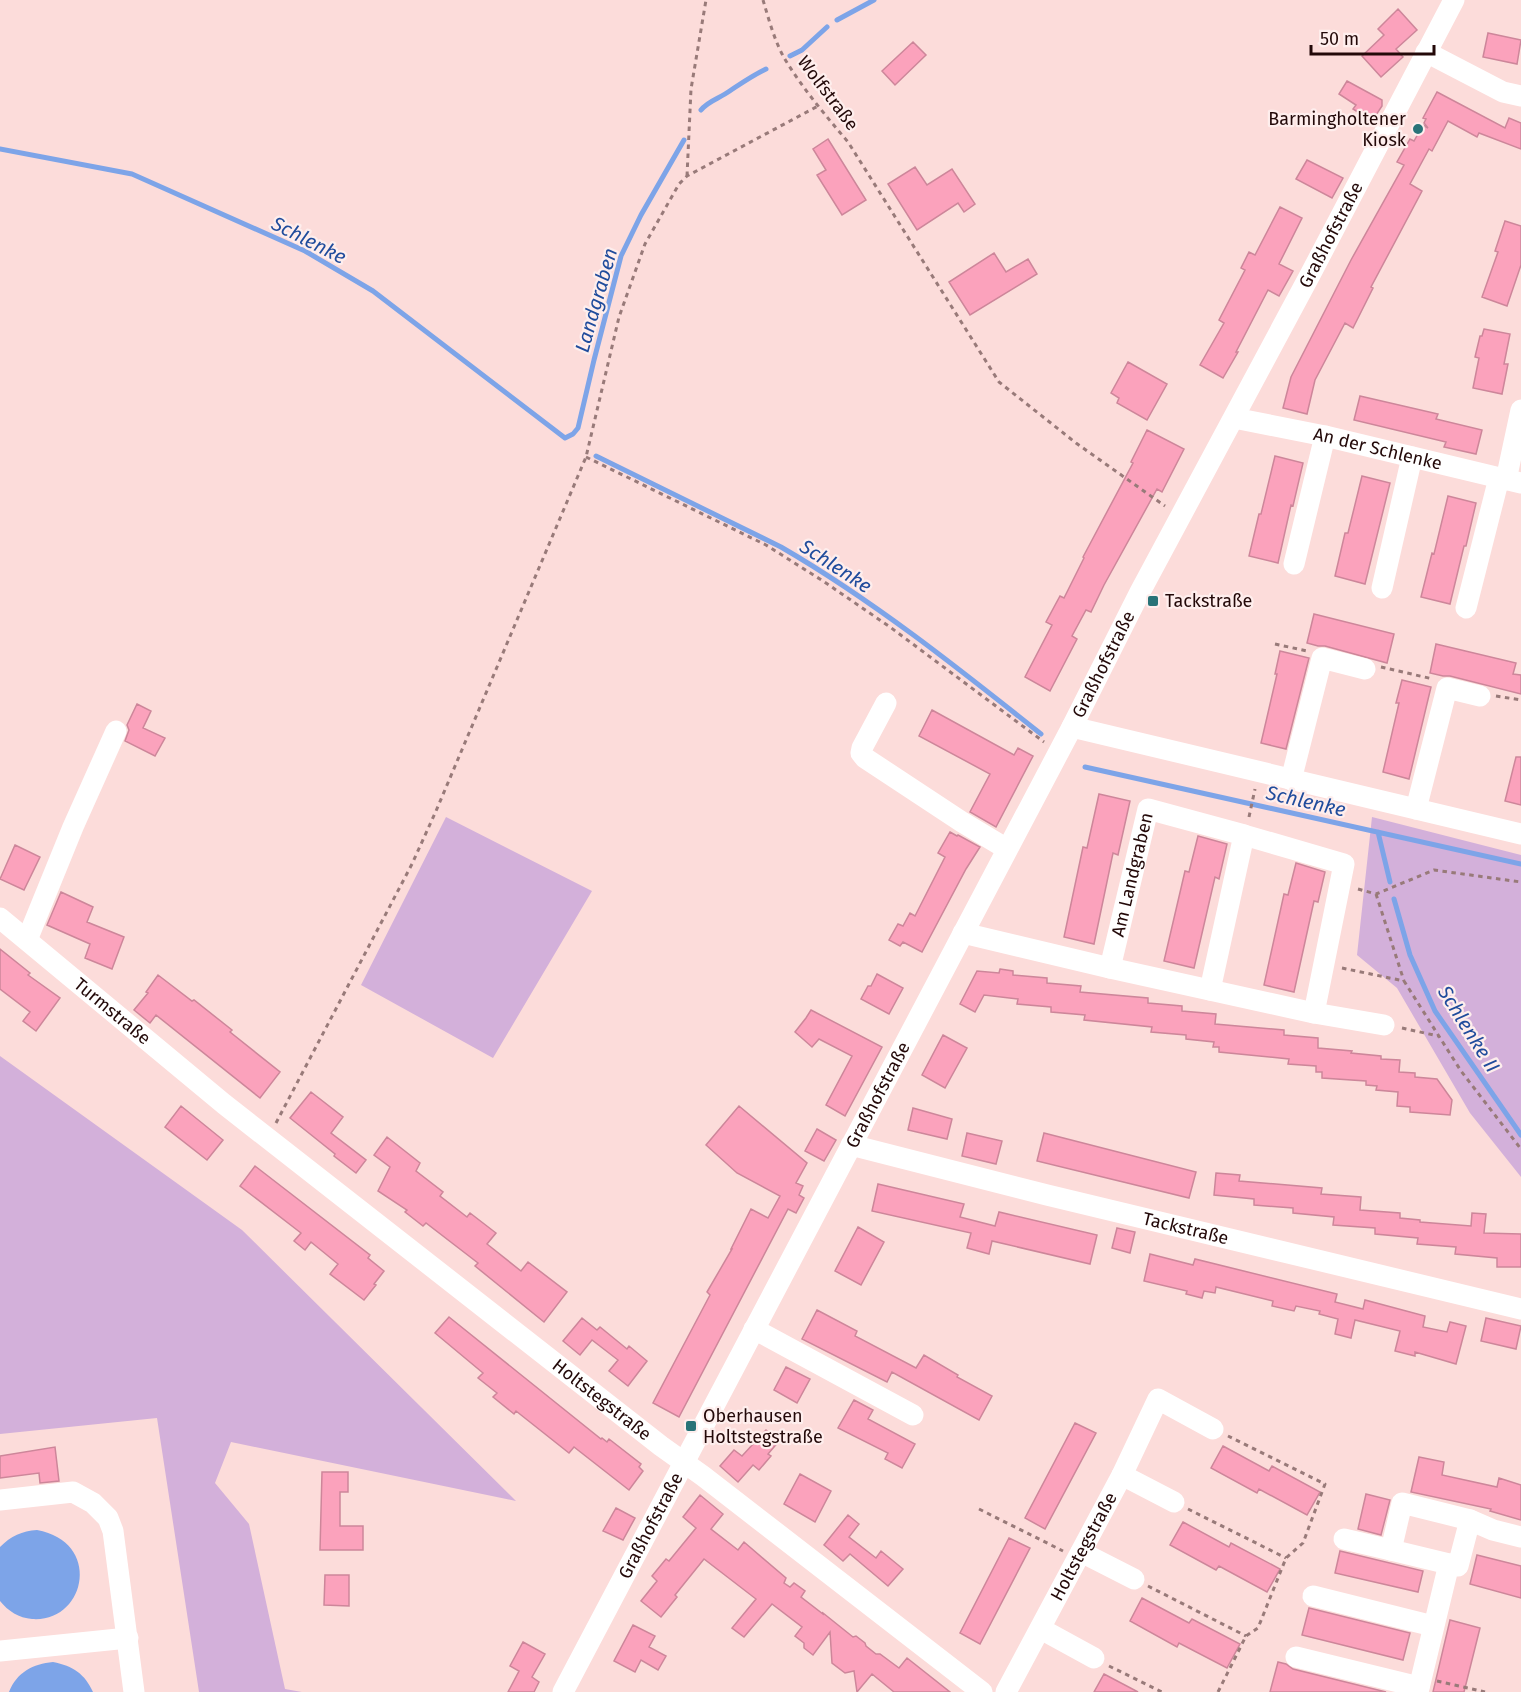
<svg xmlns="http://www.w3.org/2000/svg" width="1521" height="1692" font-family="'Fira Sans',sans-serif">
<rect width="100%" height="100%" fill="#fcdcda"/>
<path fill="#d3b0da" d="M446,817l146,74 -99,167 -132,-73z
M1372,817l149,38v322l-51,-64 -73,-125 -40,-33z
M0,1056l242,174 274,271 -285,-59 -16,41 34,41 36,165 17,3h-103l-42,-274 -157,16z"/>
<path fill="#7da4e8" d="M37,1530c66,12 49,93 -5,89 -13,-1 -24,-8 -32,-18v-54c11,-11 22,-16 37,-17z
M53,1662c20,4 32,12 40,30h-84c8,-20 24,-28 44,-30z"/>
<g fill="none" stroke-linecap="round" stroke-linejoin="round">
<path stroke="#7da4e8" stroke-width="5" d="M837,20l37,-20
M790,56l12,-6 25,-23
M701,110c6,-8 16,-11 24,-16 14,-9 26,-18 41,-25
M0,149l132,25 173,77 68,40 192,147 8,-4 5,-6 16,-68 27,-104 20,-41 43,-75
M596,456l185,91c93,54 177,121 260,187
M1085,767l436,97
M1378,832l12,50
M1394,899l16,56 25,56 86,124"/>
</g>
<path fill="#fba2bc" stroke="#cd869a" stroke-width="1.5" d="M1398,9l19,21 -21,19 7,8 -22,20 -19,-21 22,-21 -6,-6z
M1488,33l33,7 -4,24 -34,-7z
M913,42l13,13 -31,30 -13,-14z
M1347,81l35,19v6l-10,15 -19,-12 3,-4 -17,-11z
M1437,92l68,36 4,-10 12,5v26l-42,-16 -2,4 -29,-16 -16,30 -3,-2 -19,35 12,7 -51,96 2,1 -20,40 -8,-5 -30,57 -8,34 -24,-6 8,-31 60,-117 53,-95 -7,-3 13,-23 4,2 9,-16 5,3 -4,-5 2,-4 -3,-1z
M828,139l38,61 -24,15 -25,-40 9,-5 -13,-21z
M1307,160l36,18 -11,20 -36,-19z
M915,167l12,18 25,-16 23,35 -11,8 -6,-9 -41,27 -29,-46z
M1280,207l22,11 -23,46 14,7 -14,25 -11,-6 -32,62h2l-15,26 -23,-13 24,-42 -5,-3 26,-50 -4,-2 8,-16 6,3z
M1505,221l16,5v39l-14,41 -25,-9 16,-45 -3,-1z
M994,253l12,19 22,-13 9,15 -67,41 -21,-33z
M1484,329l26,5 -6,30h4l-6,30 -29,-6 6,-30 -4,-1 5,-21h2z
M1128,362l39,22 -20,36 -30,-17 2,-5 -8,-5z
M1360,396l78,18 -2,5 46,11 -6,24 -32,-7 2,-5 -92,-22z
M1147,430l37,19 -22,43 -5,-3 -53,96 -13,27 -5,-2 -14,26 5,3 -27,52 -25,-14 27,-52 -6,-3 14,-26 4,2 20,-40 -1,-1 50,-94 -2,-1z
M1275,456l28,7 -10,43 -2,-1 -13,58 -29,-7 10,-42h2z
M1362,476l28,7 -25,101 -30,-8 10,-43h3z
M1448,496l28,7 -10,43h-2l-14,58 -29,-7 11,-44 2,1z
M1314,614l80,20 -7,29 -62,-17h-7l-11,-3z
M1436,644l80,19 -3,11 8,1v19l-71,-18h-7l-13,-3z
M1280,651l29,7 -23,91 -25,-6 16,-69h-2z
M1402,680l29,7 -22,92 -26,-7 16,-69h-3z
M137,704l14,7 -8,17 22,10 -10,18 -30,-15 4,-11 -2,-5z
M932,710l82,45 4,-7 15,8 -37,71 -26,-15 20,-38 -71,-38z
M1516,757h5v48l-16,-4z
M1099,794l31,7 -12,54 -5,-2 -19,91 -30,-7 19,-90 4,1z
M950,832l7,4 1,-1 22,12 -14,22 -44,83 -19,-10 -3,4 -11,-6 9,-16 5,2 7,-13 5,3 30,-59 -7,-4z
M1198,836l29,8 -8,35 -4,-2 -21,91 -30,-7 21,-90 4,1z
M15,845l25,12 -16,33 -24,-11z
M1296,863l29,9 -7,30 -4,-1 -20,91 -30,-7 20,-91 4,1z
M61,892l32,15 -6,15 37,15 -12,32 -27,-11 5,-14 -43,-19z
M0,949l30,24 -2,2 32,23 -24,33 -13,-10 7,-9 -30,-23z
M1000,969l13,2v4l34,3v5l34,3 -1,6 68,6v5l34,3v5l34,3 -1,10 69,6v5l34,3v10l34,3 -1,2 30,3v3l19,1 -1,12 16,1v4l22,2 15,21 -2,15 -40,-3v-5l-13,-1 1,-14 -22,-2 1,-4 -11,-1v-4l-44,-3v-6h-6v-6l-28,-2 1,-5 -70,-7v-5h-6l1,-5 -28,-3v-4l-35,-3 1,-5 -68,-7 1,-5 -34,-3v-5l-34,-3 1,-5 -34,-4 -9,17 -15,-8 17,-33 22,2z
M877,974l26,14 -14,26 -28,-15 7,-13h3z
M158,975l34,26 2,-1 38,30 -2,2 50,40 -20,26 -104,-83 -6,8 -16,-13 14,-17 -2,-1z
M811,1010l71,37 -37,69 -19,-11 26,-49 -33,-17 -7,8 -17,-15 11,-14z
M943,1035l24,13 -22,40 -23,-13z
M311,1092l32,25 -12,16 35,27 -10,13 -22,-17 1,-2 -45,-36z
M181,1106l42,34 -16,20 -42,-33z
M739,1106l68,57 -11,20 7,3 -4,9 5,3 -8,15 -8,-4 -109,208 -26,-14 57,-108 -3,-3 25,-43h-1l20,-40 17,9 12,-22 -43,-23 -31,-28z
M913,1108l39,11 -5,20 -39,-9z
M817,1129l19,11 -12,21 -19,-10z
M967,1133l35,8 -6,23 -34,-8z
M1044,1133l152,39 -7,26 -152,-37z
M387,1137l33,26 -4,8 27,21 -3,4 27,21 3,-4 26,20 -9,11 34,27 7,-9 39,30 -23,30 -69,-56 3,-3 -52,-40 -3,3 -18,-14 2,-2 -29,-19 12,-24 -16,-12z
M255,1166l115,89 -2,3 16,13 -10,13 2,1 -12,15 -34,-26 8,-10 -27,-22 -6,8 -11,-9 7,-8 -61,-47z
M1216,1173l24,2 -1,6 83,7 -1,6 40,3 -1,13 40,3v5l20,2v2l51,4 1,-13 14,1 -2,19 37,1v33h-24v-9l-42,-4 1,-7 -39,-3 1,-6 -43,-4v-6l-42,-3 1,-8 -41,-4v-5l-39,-3v-6l-40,-4z
M878,1184l86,20 -4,13 35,9 4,-14 98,23 -7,29 -98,-23 -3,13 -22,-6 4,-15 -99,-22z
M858,1227l26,15 -23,43 -26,-14z
M1117,1228l18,4 -5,21 -18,-5z
M1150,1254l43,11 2,-6 142,35 -2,8 28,7 2,-9 60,16 -2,11 24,5 3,-10 16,4 -10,38 -41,-12v4l-20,-5 5,-20 -45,-11 -4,18 -16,-4 3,-15 -19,-5 1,-3 -24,-5 -2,5 -22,-5 1,-5 -57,-14 -1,6 -11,-2 -2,7 -16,-4 1,-3 -43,-10z
M817,1310l40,21 -2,5 61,32 8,-13 34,20 -1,2 35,19 -13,24 -87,-48 -5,10 -85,-43z
M449,1317l152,122 1,-1 5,4 2,-3 32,25 -2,3 4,4 -14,19 -55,-43 -5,6 -53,-42 -2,3 -21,-17 4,-4 -19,-15 5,-5 -48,-40z
M582,1318l15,12 3,-3 27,22 2,-3 18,15 -19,25 -19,-15 9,-11 -26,-20 -12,15 -17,-14z
M1486,1318l35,8 -5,23 -35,-8z
M786,1367l24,12 -13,24 -23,-13z
M854,1400l19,10 -5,9 47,25 -13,24 -17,-9 3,-6 -50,-25z
M1075,1423l21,10 -51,96 -20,-11z
M766,1430l13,11 -11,13 3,2 -12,14 -6,-5 -15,17 -18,-16 14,-16 8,6z
M1223,1446l46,25 3,-5 48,26 -13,23 -48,-26 -2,4 -46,-25z
M55,1447l4,34 -19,2 -1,-10 -39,5v-22z
M1419,1457l25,5 -2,13 55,12 2,-9 22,7v35l-31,-9 1,-2 -80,-17z
M322,1472h26v20h-8v34h23v24h-43z
M800,1474l31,17 -16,31 -31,-18z
M1366,1494l24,6 -9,35 -23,-6z
M700,1495l23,19 -12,15 27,21 6,-8 42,36 -2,5 6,4 4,-4 11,8 -4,6 22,17v-1l30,24 3,-1 9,7 1,3 10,8h4l19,14 8,-10 43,34h-56l-22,-18 -15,18 -3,-21 -9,2 -13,-10 -2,-31 -17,23 -9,-7v-5l-9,-7 7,-9 -30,-23 -28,33 -12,-9 24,-29 -52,-40 -29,36 2,2 -16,20 -20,-16 16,-20 -5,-5 14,-17 3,2 27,-33 -13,-11z
M616,1508l19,10 -12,22 -20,-9z
M848,1515l11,9 -10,13 27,21 5,-7 22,18 -15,17 -38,-32 -7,7 -19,-16z
M1183,1522l46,25 2,-4 49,26 -13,23 -48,-26 -3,4 -46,-25z
M1009,1538l21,10 -50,96 -20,-11z
M1340,1551l83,20 -5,21 -83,-19z
M1477,1555l44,11v32l-51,-14z
M325,1575h24v31l-25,-1z
M1142,1598l47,25 3,-4 48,25 -13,24 -48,-25 -2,4 -47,-26z
M1309,1608l101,25 -7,27 -101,-25z
M1450,1620l30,8 -16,64h-31z
M633,1625l22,11 -6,11 17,9 -8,14 -17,-10 -6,12 -21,-11z
M523,1642l22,12 -13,23 7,5 -5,10h-26l11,-21 -9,-5z
M1278,1662l8,2 7,5 93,23h-116z
M1104,1674l34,18h-44z"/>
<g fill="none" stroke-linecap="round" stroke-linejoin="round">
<path stroke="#987a79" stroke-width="3" stroke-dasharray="4.5 4.5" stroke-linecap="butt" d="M763,0c6,20 12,43 23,61 18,29 40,55 62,81l151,240 77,61 89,63
M687,176l4,-87 15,-89
M586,457l180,88 57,36 67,46 154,115
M1275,644l32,7
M1381,667l52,12
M1496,696l25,4
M1249,817l6,-28
M1358,889l18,5 58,-24 87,12
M1376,894l28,87
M1342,968l62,13 57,90 60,78
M1402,1028l36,8
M276,1123l136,-259 24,-53 150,-354 33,-140 26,-73 34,-60 8,-8 131,-70
M979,1509l84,42
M1188,1509l98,49
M1148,1586l98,50
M1109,1666l53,26
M1437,1681l48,11
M1218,1692l28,-56 12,-8 28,-70 17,-15 22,-59 -97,-48"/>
<g stroke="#fff" stroke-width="21">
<path d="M1426,52l77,40 18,4"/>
<path id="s1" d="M1234,418l91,18 196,47"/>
<path d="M1506,480l15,-70"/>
<path d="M1294,564l31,-128"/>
<path d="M1382,588l30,-131"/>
<path d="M1466,608l33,-130"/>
<path d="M886,703l-24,45 -1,5 4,5 97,64 45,27"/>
<path d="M1072,727l449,107"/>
<path d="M1291,780l31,-122 43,11"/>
<path d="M1416,809l31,-121 33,8"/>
<path d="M1244,835l100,29 -30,149"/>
<path id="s2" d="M0,918l224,186 437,342 42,30 279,216"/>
<path d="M963,933l147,35 204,45 70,12"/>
<path d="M27,940l46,-113 43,-96"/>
<path id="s3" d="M1110,968l38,-159 96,26 -34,155"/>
<path id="s4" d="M851,1145l196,50 474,114"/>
<path d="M754,1329l159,86"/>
<path d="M1122,1475l52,27"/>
<path d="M0,1500l73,-8 20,11 15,15 5,13 21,161"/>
<path d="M1344,1539l47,11"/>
<path d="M1081,1552l53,27"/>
<path d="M1449,1564l-58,-14 11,-47 68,17"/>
<path d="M1313,1596l120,30"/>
<path d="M1041,1629l53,29"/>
<path d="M0,1651l128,-13"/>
<path d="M1296,1657l123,30"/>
<path id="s5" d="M563,1692l509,-965 68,-135 170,-317 144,-275"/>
<path id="s6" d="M1006,1692l116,-217 36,-76 55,30"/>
<path d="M1418,1692l31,-128 9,2 12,-46 23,10 28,7"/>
</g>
</g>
<g fill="#297378" stroke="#feeeed" stroke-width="2">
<circle cx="1418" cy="129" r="6"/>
<rect x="1147" y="595" width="12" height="12" rx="3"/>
<rect x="685" y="1420" width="12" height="12" rx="3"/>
</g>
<g text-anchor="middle" stroke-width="4.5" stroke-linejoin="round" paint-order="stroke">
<g font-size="18" fill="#230909" stroke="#feeeed">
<text transform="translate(828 93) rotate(53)" y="6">Wolfstraße</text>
<text dy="6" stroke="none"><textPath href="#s5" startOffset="1647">Graßhofstraße</textPath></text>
<text dy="6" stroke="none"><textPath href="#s1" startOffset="147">An der Schlenke</textPath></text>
<text dy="6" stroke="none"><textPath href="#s5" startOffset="1161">Graßhofstraße</textPath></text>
<text dy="6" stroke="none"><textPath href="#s3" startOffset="96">Am Landgraben</textPath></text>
<text dy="6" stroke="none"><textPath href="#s2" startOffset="146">Turmstraße</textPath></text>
<text dy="6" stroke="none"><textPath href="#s5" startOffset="675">Graßhofstraße</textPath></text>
<text dy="6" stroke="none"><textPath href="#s4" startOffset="345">Tackstraße</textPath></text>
<text dy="6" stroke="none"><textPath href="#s2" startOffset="771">Holtstegstraße</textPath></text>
<text dy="6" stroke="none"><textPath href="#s5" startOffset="188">Graßhofstraße</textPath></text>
<text dy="6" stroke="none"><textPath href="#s6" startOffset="165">Holtstegstraße</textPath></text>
</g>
<g font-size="18" fill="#230909" stroke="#feeeed" text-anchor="start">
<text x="1406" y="125" text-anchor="end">Barmingholtener<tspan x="1406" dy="21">Kiosk</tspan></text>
<text x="1165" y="607">Tackstraße</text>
<text x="703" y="1422">Oberhausen<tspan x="703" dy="21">Holtstegstraße</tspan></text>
</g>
<g font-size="20" font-style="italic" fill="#204c9c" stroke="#feeeed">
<text transform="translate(309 240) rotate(27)" y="7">Schlenke</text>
<text transform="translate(596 300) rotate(-74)" y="7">Landgraben</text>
<text transform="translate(836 566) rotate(33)" y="7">Schlenke</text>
<text transform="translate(1306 801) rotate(13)" y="7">Schlenke</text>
<text transform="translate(1469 1029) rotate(58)" y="7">Schlenke II</text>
</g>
</g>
<path d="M1311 45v9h123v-9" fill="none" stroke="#230909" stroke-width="3"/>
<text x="1320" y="45" font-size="18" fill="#230909" stroke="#feeeed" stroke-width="4.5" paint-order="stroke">50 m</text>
</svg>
